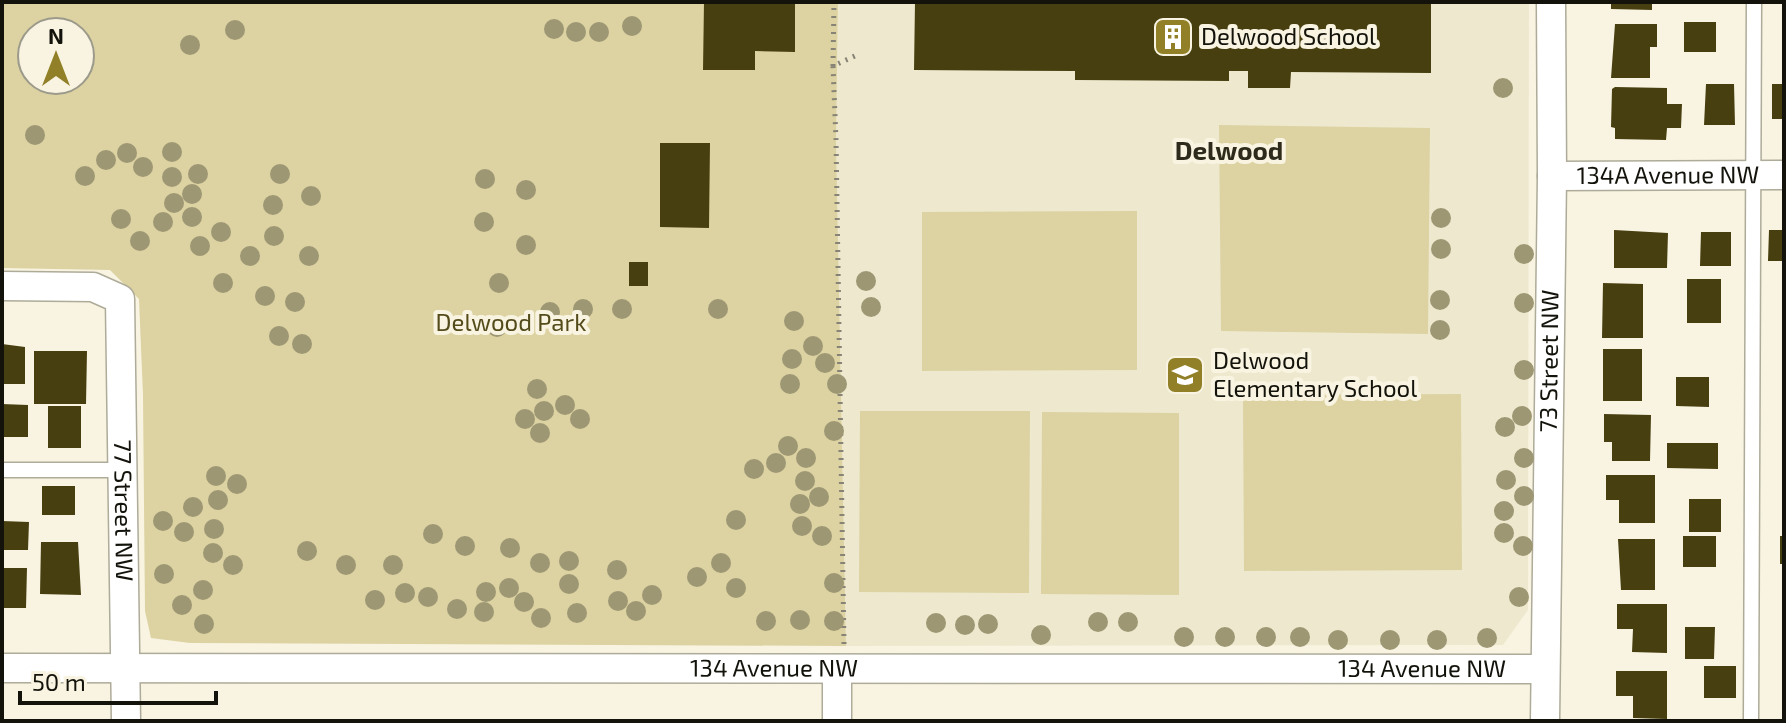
<svg xmlns="http://www.w3.org/2000/svg" width="1786" height="723" font-family="'Exo 2',sans-serif">
<rect width="100%" height="100%" fill="#f8f4e1"/>
<path fill="#eee9ce" d="M838,2h691l-1,608 -25,35 -657,1 -10,-506z"/>
<path fill="#dcd2a2" fill-rule="evenodd" d="M2,2h836l-2,138 10,506 -656,-3 -39,-5 -6,-27 -2,-216 -4,-96 -29,-29 -108,-2zM32,32h48v48h-48z
M1219,125l211,3 -2,206 -207,-3z
M1137,211v159l-215,1v-159z
M1461,394l1,176 -218,1 -1,-176z
M860,411h170l-1,182 -170,-1z
M1042,412l137,1v182l-138,-1z"/>
<path fill="#483f10" d="M704,2h91v50l-40,-1v19h-52z
M915,2h516v71l-140,-1 -1,16h-42v-17h-19v10l-154,-1v-9l-161,-1z
M1611,2h41v8l-41,-1z
M1684,22h32v30h-32z
M1615,24h42v23h-7v31h-39z
M1706,84h28l1,41h-31z
M1772,84h12v35h-12z
M1615,87l52,1v16h15l-1,24h-14l-1,12 -51,-1v-11l-4,-1 1,-38z
M660,143h50l-1,85 -49,-1z
M1614,230l54,3 -1,35h-53z
M1769,230h15v31h-16z
M1701,232h30v34h-31z
M629,262h19v24h-19z
M1687,279h34v44h-34z
M1603,283l40,1v54h-41z
M2,344l23,3v37h-23z
M1603,349h39v52h-39z
M34,351h53l-1,53h-52z
M1676,377h33v30l-33,-1z
M2,404l26,1v32h-26z
M48,406h33v42h-33z
M1604,414l47,1 -1,46h-38v-19h-8z
M1667,443h51v26l-51,-1z
M1606,475h49v48h-36v-23h-13z
M42,486h33v29h-33z
M1689,499h32v33h-32z
M2,521l27,1 -1,28h-26z
M1683,536h33v31h-33z
M1780,536h4v28h-4z
M1618,539h37v51h-34z
M41,542h37l3,53 -41,-1z
M2,568h25l-1,40h-24z
M1617,604h50v49l-35,-1 1,-23h-16z
M1685,627h30l-1,32h-29z
M1704,666h32v32h-32z
M1616,671h51v48l-34,-1v-22h-17z"/>
<g fill="none" stroke-linecap="round" stroke-linejoin="round">
<g stroke="#aeab99" stroke-width="17">
<path id="lane" d="M2,470h121
M1751,721l3,-719"/>
</g>
<g stroke="#aeab99" stroke-width="31">
<g id="street">
<path id="s1" d="M1552,176l232,-1"/>
<path id="s2" d="M2,286l91,1 27,12 6,422"/>
<path id="s3" d="M2,668l1543,1"/>
<path d="M837,669v52"/>
<path id="s4" d="M1545,721l7,-545 -1,-174"/>
</g>
</g>
<path stroke="#878477" stroke-width="5" stroke-dasharray="2 6" stroke-linecap="butt" d="M833,66l1,-64
M844,644l-8,-504 -3,-74 24,-11"/>
<use href="#lane" stroke="#fff" stroke-width="14"/>
<use href="#street" stroke="#fff" stroke-width="28"/>
</g>
<g fill="#9e9774">
<circle cx="632" cy="26" r="10"/>
<circle cx="554" cy="29" r="10"/>
<circle cx="235" cy="30" r="10"/>
<circle cx="576" cy="32" r="10"/>
<circle cx="599" cy="32" r="10"/>
<circle cx="190" cy="45" r="10"/>
<circle cx="1503" cy="88" r="10"/>
<circle cx="35" cy="135" r="10"/>
<circle cx="172" cy="152" r="10"/>
<circle cx="127" cy="153" r="10"/>
<circle cx="106" cy="160" r="10"/>
<circle cx="143" cy="167" r="10"/>
<circle cx="198" cy="174" r="10"/>
<circle cx="280" cy="174" r="10"/>
<circle cx="85" cy="176" r="10"/>
<circle cx="172" cy="177" r="10"/>
<circle cx="485" cy="179" r="10"/>
<circle cx="526" cy="190" r="10"/>
<circle cx="192" cy="194" r="10"/>
<circle cx="311" cy="196" r="10"/>
<circle cx="174" cy="203" r="10"/>
<circle cx="273" cy="205" r="10"/>
<circle cx="192" cy="217" r="10"/>
<circle cx="1441" cy="218" r="10"/>
<circle cx="121" cy="219" r="10"/>
<circle cx="163" cy="222" r="10"/>
<circle cx="484" cy="222" r="10"/>
<circle cx="221" cy="232" r="10"/>
<circle cx="274" cy="236" r="10"/>
<circle cx="140" cy="241" r="10"/>
<circle cx="526" cy="245" r="10"/>
<circle cx="200" cy="246" r="10"/>
<circle cx="1441" cy="249" r="10"/>
<circle cx="1524" cy="254" r="10"/>
<circle cx="250" cy="256" r="10"/>
<circle cx="309" cy="256" r="10"/>
<circle cx="866" cy="281" r="10"/>
<circle cx="223" cy="283" r="10"/>
<circle cx="499" cy="283" r="10"/>
<circle cx="265" cy="296" r="10"/>
<circle cx="1440" cy="300" r="10"/>
<circle cx="295" cy="302" r="10"/>
<circle cx="1524" cy="303" r="10"/>
<circle cx="871" cy="307" r="10"/>
<circle cx="583" cy="309" r="10"/>
<circle cx="622" cy="309" r="10"/>
<circle cx="718" cy="309" r="10"/>
<circle cx="550" cy="312" r="10"/>
<circle cx="794" cy="321" r="10"/>
<circle cx="497" cy="327" r="10"/>
<circle cx="1440" cy="330" r="10"/>
<circle cx="279" cy="336" r="10"/>
<circle cx="302" cy="344" r="10"/>
<circle cx="813" cy="346" r="10"/>
<circle cx="792" cy="359" r="10"/>
<circle cx="825" cy="363" r="10"/>
<circle cx="1524" cy="370" r="10"/>
<circle cx="790" cy="384" r="10"/>
<circle cx="837" cy="384" r="10"/>
<circle cx="537" cy="389" r="10"/>
<circle cx="565" cy="405" r="10"/>
<circle cx="544" cy="411" r="10"/>
<circle cx="1522" cy="416" r="10"/>
<circle cx="525" cy="419" r="10"/>
<circle cx="580" cy="419" r="10"/>
<circle cx="1505" cy="427" r="10"/>
<circle cx="834" cy="431" r="10"/>
<circle cx="540" cy="433" r="10"/>
<circle cx="788" cy="446" r="10"/>
<circle cx="806" cy="458" r="10"/>
<circle cx="1524" cy="458" r="10"/>
<circle cx="776" cy="463" r="10"/>
<circle cx="754" cy="469" r="10"/>
<circle cx="216" cy="476" r="10"/>
<circle cx="1506" cy="480" r="10"/>
<circle cx="805" cy="481" r="10"/>
<circle cx="237" cy="484" r="10"/>
<circle cx="1524" cy="496" r="10"/>
<circle cx="819" cy="497" r="10"/>
<circle cx="218" cy="500" r="10"/>
<circle cx="800" cy="504" r="10"/>
<circle cx="193" cy="507" r="10"/>
<circle cx="1504" cy="511" r="10"/>
<circle cx="736" cy="520" r="10"/>
<circle cx="163" cy="521" r="10"/>
<circle cx="802" cy="526" r="10"/>
<circle cx="214" cy="529" r="10"/>
<circle cx="184" cy="532" r="10"/>
<circle cx="1504" cy="533" r="10"/>
<circle cx="433" cy="534" r="10"/>
<circle cx="822" cy="536" r="10"/>
<circle cx="465" cy="546" r="10"/>
<circle cx="1523" cy="546" r="10"/>
<circle cx="510" cy="548" r="10"/>
<circle cx="307" cy="551" r="10"/>
<circle cx="213" cy="553" r="10"/>
<circle cx="569" cy="561" r="10"/>
<circle cx="540" cy="563" r="10"/>
<circle cx="721" cy="563" r="10"/>
<circle cx="233" cy="565" r="10"/>
<circle cx="346" cy="565" r="10"/>
<circle cx="393" cy="565" r="10"/>
<circle cx="617" cy="570" r="10"/>
<circle cx="164" cy="574" r="10"/>
<circle cx="697" cy="577" r="10"/>
<circle cx="834" cy="583" r="10"/>
<circle cx="569" cy="584" r="10"/>
<circle cx="509" cy="588" r="10"/>
<circle cx="736" cy="588" r="10"/>
<circle cx="203" cy="590" r="10"/>
<circle cx="486" cy="592" r="10"/>
<circle cx="405" cy="593" r="10"/>
<circle cx="652" cy="595" r="10"/>
<circle cx="428" cy="597" r="10"/>
<circle cx="1519" cy="597" r="10"/>
<circle cx="375" cy="600" r="10"/>
<circle cx="618" cy="601" r="10"/>
<circle cx="524" cy="602" r="10"/>
<circle cx="182" cy="605" r="10"/>
<circle cx="457" cy="609" r="10"/>
<circle cx="636" cy="611" r="10"/>
<circle cx="484" cy="612" r="10"/>
<circle cx="577" cy="613" r="10"/>
<circle cx="541" cy="618" r="10"/>
<circle cx="800" cy="620" r="10"/>
<circle cx="766" cy="621" r="10"/>
<circle cx="834" cy="621" r="10"/>
<circle cx="1098" cy="622" r="10"/>
<circle cx="1128" cy="622" r="10"/>
<circle cx="936" cy="623" r="10"/>
<circle cx="204" cy="624" r="10"/>
<circle cx="988" cy="624" r="10"/>
<circle cx="965" cy="625" r="10"/>
<circle cx="1041" cy="635" r="10"/>
<circle cx="1184" cy="637" r="10"/>
<circle cx="1225" cy="637" r="10"/>
<circle cx="1266" cy="637" r="10"/>
<circle cx="1300" cy="637" r="10"/>
<circle cx="1487" cy="638" r="10"/>
<circle cx="1338" cy="640" r="10"/>
<circle cx="1390" cy="640" r="10"/>
<circle cx="1437" cy="640" r="10"/>
</g>
<defs>
<g id="building-square" transform="scale(2)"><rect x="-9" y="-9" width="18" height="18" rx="4" fill="#918027" stroke="#f8f4e1"/><path d="M-4-6H4V6H1V3H-1V6H-4ZM-2.5-4.3h1.7v1.8h-1.7ZM.8-4.3h1.7v1.8H.8ZM-2.5-1h1.7V.8h-1.7ZM.8-1h1.7V.8H.8Z" fill="#fff"/></g>
<g id="school-square" transform="scale(2)"><rect x="-9" y="-9" width="18" height="18" rx="4" fill="#918027" stroke="#f8f4e1"/><path d="M0-5L7-2L0 1L-7-2ZM-4 1L0 2.5L4 1V4Q0 6-4 4Z" fill="#fff"/></g>
</defs>
<g fill-rule="evenodd">
<use href="#building-square" x="1173" y="37"/>
<use href="#school-square" x="1185" y="375"/>
</g>
<g text-anchor="middle" stroke-width="8" stroke-linejoin="round" paint-order="stroke">
<g font-size="24" fill="#13120b" stroke="#f8f4e1" text-anchor="start">
<text x="1201" y="45">Delwood School</text>
<text x="1213" y="369">Delwood<tspan x="1213" dy="28">Elementary School</tspan></text>
</g>
<g font-size="24" fill="#13120b" stroke="#f8f4e1">
<text dy="8" stroke="none"><textPath href="#s1" startOffset="116">134A Avenue NW</textPath></text>
<text dy="8" stroke="none"><textPath href="#s4" startOffset="360">73 Street NW</textPath></text>
<text dy="8" stroke="none"><textPath href="#s2" startOffset="332">77 Street NW</textPath></text>
<text dy="8" stroke="none"><textPath href="#s3" startOffset="772">134 Avenue NW</textPath></text>
<text dy="8" stroke="none"><textPath href="#s3" startOffset="1420">134 Avenue NW</textPath></text>
</g>
<g font-size="24" fill="#544b1b" stroke="#f8f4e1">
<text x="511" y="331">Delwood Park</text>
</g>
<g font-size="26" font-weight="bold" fill="#2e2b1c" stroke="#f8f4e1">
<text x="1229" y="160">Delwood</text>
</g>
</g>
<rect width="1786" height="723" fill="none" stroke="#13120b" stroke-width="8"/>
<g transform="translate(56 56)"><circle r="38" fill="#f8f4e1" stroke="#9c9a8b" stroke-width="2"/>
<path d="M0-6L14 30L0 20L-14 30Z" fill="#918027"/>
<text y="-12" font-size="22" font-weight="bold" text-anchor="middle" fill="#13120b">N</text>
</g>
<path d="M20 691v12h196v-12" fill="none" stroke="#13120b" stroke-width="4"/>
<text x="32" y="691" font-size="24" fill="#13120b" stroke="#f8f4e1" stroke-width="6" paint-order="stroke">50 m</text>
</svg>
